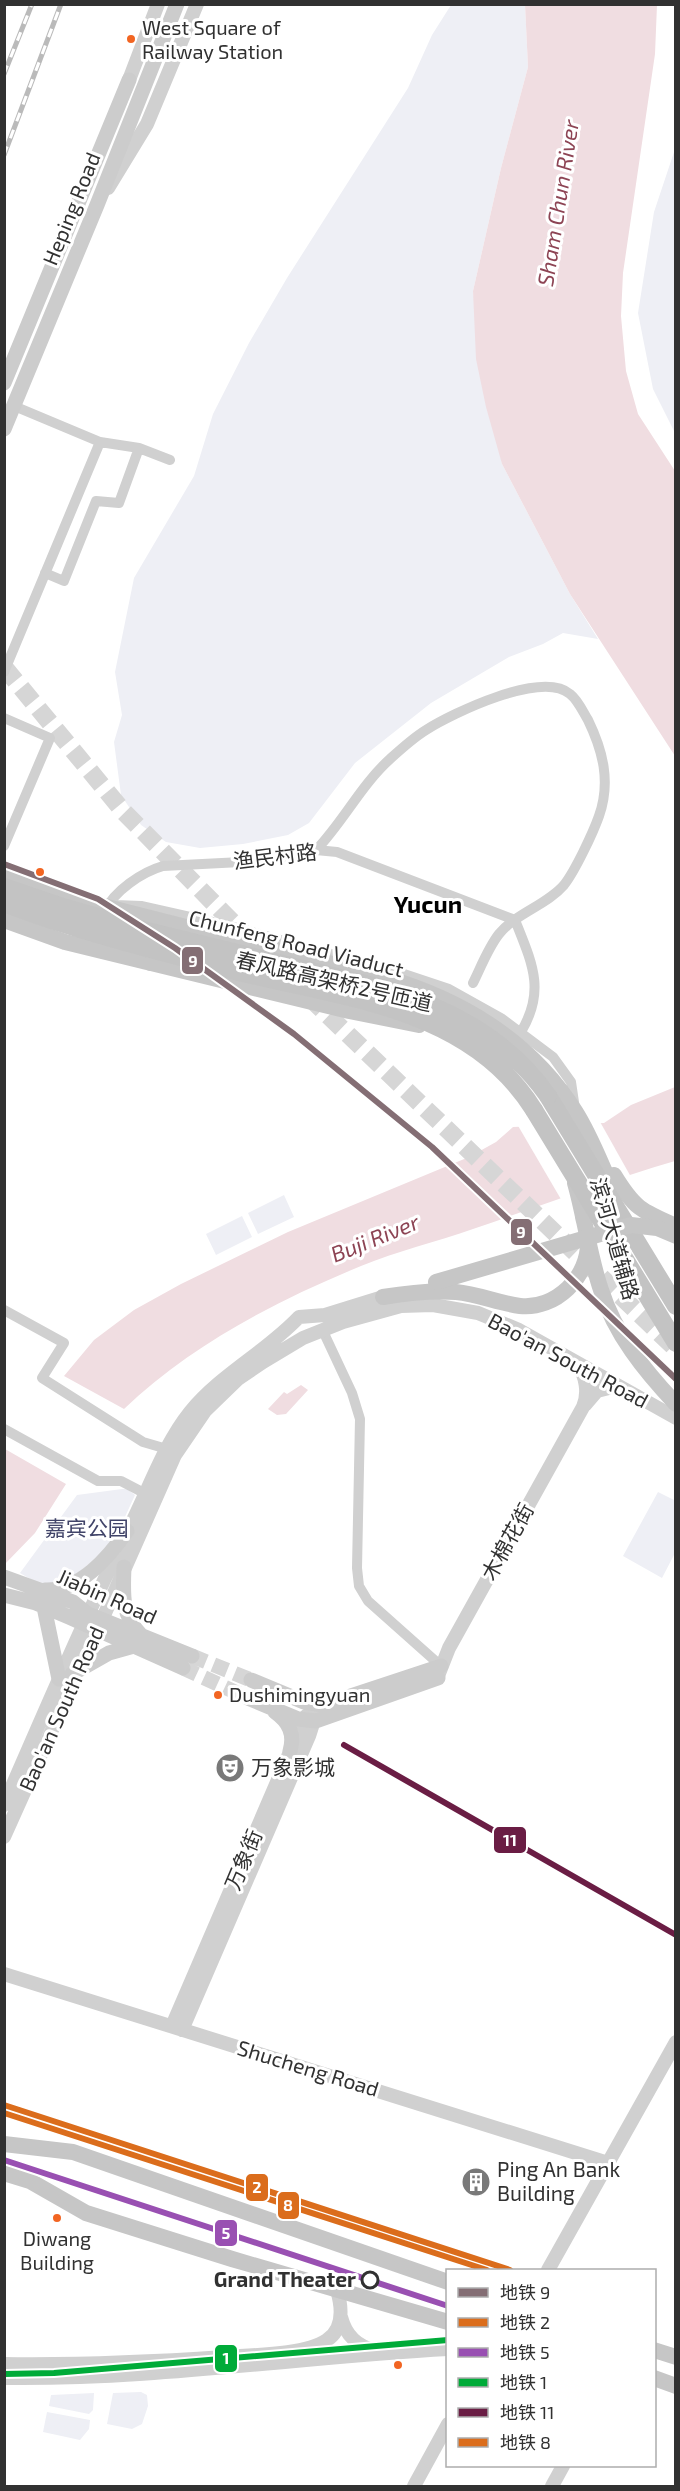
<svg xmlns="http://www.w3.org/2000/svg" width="680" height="2491" font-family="'Exo 2','Noto Sans SC',sans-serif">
<rect width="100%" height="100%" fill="#fff"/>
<path fill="#eeeff5" d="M451,5h74l3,62 -27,101 -28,123 29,173 68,130 28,45 -35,-6 -20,11 -34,13 -78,46 -76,60 -46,60 -21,12 -45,9 -43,4 -34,-6 -25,-17 -20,-30 -7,-53 8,-27 -7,-43 19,-94 60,-102 19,-62 36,-71 38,-65 121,-190 24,-53z
M675,149v284l-22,-44 -15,-76 16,-101z
M284,1195l10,22 -36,17 -10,-21z
M242,1216l10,21 -36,18 -10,-21z
M122,1489h5l8,6 -22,48 -44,38 -27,5 -22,-13 57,-78z
M658,1492l18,9 -1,52 -13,25 -39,-22z
M141,2392l6,3 1,11 -6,18 -10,5 -25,-5 6,-31z
M94,2393l-1,17 -4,4 -40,-8 2,-11z
M47,2412l43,8 -1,9 -9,11 -37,-8z"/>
<path fill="#f0dde1" d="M525,5h132l-2,49 -32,219 -2,43 5,55 12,43 37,57v285l-105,-162 -68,-130 -16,-57 -10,-48 -3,-68 28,-123 27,-101z
M675,1087v74c-68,20 -135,45 -202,68 -37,13 -76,22 -112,37 -85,35 -170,79 -237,143l-60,-33 30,-36 40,-30 47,-26 107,-52 181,-75 27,-15 17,-15 91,-4 27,-18z
M301,1385l7,5 -22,24 -9,1 -9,-6 16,-17 3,2z
M5,1449l61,35 -31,49 -30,31z"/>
<path fill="#fff" d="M599,1120l32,57 -69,24 -45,-77z"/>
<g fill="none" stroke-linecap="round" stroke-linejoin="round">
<path stroke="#d6d6d6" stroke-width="15" stroke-dasharray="15 8" stroke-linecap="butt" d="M192,1656l59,24
M183,1668l65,30"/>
<path stroke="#d6d6d6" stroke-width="18" stroke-dasharray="18 9" stroke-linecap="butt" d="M4,667l119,144 125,127
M309,997l367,352"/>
<path stroke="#d0d0d0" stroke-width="10" d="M14,406l86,36 39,6 31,12
M45,573l19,8 32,-80 23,2 20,-55
M4,672l96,-230
M4,718l46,20 -46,108
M316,850c27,-28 45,-65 74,-91 11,-10 23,-21 36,-29 27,-17 116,-60 144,-36 8,6 13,18 18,26 15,31 23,62 11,96 -6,17 -24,55 -35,69 -17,20 -48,28 -65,49 -11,14 -18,33 -26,49
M116,905l25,1 89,20 171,47 48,16 52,29 52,39 18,25 4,27
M105,911c9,-20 37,-39 58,-45l98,-5 55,-11 21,2 178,68c17,43 31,70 6,112
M4,1310l60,33 -22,35 101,64 24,7
M322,1329l30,64 8,26 -3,149 2,18 9,15 73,65
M4,1429l94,52h23l25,13"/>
<path stroke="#d0d0d0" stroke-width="14" d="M129,80l29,-76
M108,188l39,-64 50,-120
M585,1405l12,-14 20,-5
M438,1676l11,-28 134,-241c6,-14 3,-31 -6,-44
M4,1805c42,-97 84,-194 131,-289 17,-35 31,-74 55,-104 31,-38 76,-60 109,-95l26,-2 58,-18
M4,1837l48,-107 8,-27 12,-29 30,-54 73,-165 30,-44 33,-32 25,-17 40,-24 40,-16 58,-16 32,-1 45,8 41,17 157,88
M4,1974l604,189
M172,2026l133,-309 11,-9 10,-4
M182,2030l127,-294 8,-25
M548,2270l128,-228
M341,2317c5,19 16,29 35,34
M4,2364c74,1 147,-2 220,-7 28,-2 81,-2 103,-17 17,-11 15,-33 10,-50
M4,2378c149,2 296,-21 444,-29
M414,2486l34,-62
M552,2486l11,-20"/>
<path stroke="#ccc" stroke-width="15" d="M4,383l125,-303
M4,429l93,-224 80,-201
M124,1567c-1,26 -3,48 17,68
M4,1577l69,25 15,12 104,42
M45,1590c35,1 63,-32 82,-59
M4,1595l32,8 33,14 114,51
M44,1607l15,72
M72,1674l37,-21 25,-7
M251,1680l53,22 19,3 118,-39
M248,1698l50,21 18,2 122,-43
M275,1712c14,10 20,22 15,39"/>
<path stroke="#c6c6c6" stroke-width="16" d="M4,872l103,35 277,70c78,23 147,64 191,134 16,25 26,53 38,79
M4,920l61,22 86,21
M614,1175c20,33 27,36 62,51
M575,1183c10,35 14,72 26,107 14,44 43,80 75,114
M383,1297c24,-4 48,-7 73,-5 22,2 42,11 64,14 35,4 70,-29 68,-66 -1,-7 -3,-15 -5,-23
M4,2144l69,8 375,130
M4,2173l26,8 56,32 146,46 216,63
M654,2350l22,7
M654,2378l22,8"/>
<path stroke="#c3c3c3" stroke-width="18" d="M548,1096l128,210
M534,1110l142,233"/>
<g stroke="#bababa" stroke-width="5">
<path id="rail" d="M4,74l28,-70
M4,155l57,-151"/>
</g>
<use href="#rail" stroke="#fff" stroke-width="3" stroke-dasharray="9" stroke-linecap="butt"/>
<path stroke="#c6c6c6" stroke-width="16" d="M151,963l198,48 70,14
M436,1282l195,-57 26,3 19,8"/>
<path stroke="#c3c3c3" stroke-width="18" d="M4,887l62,21 77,22 247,60c62,20 120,51 158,106
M4,903c76,29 153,48 231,68 107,27 235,36 299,139"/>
<g stroke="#fff" stroke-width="10">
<path id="metro-1" d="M4,864l94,35 77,49 119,86 138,113 244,232"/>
</g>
<g stroke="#fff" stroke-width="10">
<path id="metro-2" d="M4,2105l506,165"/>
</g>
<g stroke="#fff" stroke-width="10">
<path id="metro-3" d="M4,2160l444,146"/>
</g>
<g stroke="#fff" stroke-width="10">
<path id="metro-4" d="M4,2374l50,-1 394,-33"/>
</g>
<g stroke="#fff" stroke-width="10">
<path id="metro-5" d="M344,1745l332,190"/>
</g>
<g stroke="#fff" stroke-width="10">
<path id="metro-6" d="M4,2113l483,157"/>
</g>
<use href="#metro-1" stroke="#846e74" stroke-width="6"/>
<use href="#metro-2" stroke="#db6d1c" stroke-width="6"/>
<use href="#metro-3" stroke="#9950b2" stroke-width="6"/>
<use href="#metro-4" stroke="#00ab39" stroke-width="6"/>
<use href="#metro-5" stroke="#6a1d44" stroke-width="6"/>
<use href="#metro-6" stroke="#db6d1c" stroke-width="6"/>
</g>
<defs>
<g id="theatre-disc" transform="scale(1.5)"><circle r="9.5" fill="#797979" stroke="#fff"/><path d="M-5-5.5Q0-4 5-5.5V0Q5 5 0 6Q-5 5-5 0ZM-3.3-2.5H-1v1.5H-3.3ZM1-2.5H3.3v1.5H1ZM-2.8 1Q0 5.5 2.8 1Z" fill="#fff"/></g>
<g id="building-disc" transform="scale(1.5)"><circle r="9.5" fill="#797979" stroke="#fff"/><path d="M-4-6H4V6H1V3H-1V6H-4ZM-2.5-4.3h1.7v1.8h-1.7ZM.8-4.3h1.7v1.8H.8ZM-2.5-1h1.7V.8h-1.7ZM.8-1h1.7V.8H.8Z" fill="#fff"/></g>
</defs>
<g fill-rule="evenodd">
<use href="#theatre-disc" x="230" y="1768"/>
<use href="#building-disc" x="476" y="2182"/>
</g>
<g fill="#f26522" stroke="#fff" stroke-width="2">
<circle cx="131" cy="39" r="5"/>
<circle cx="40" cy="872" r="5"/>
<circle cx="218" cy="1695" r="5"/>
<circle cx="57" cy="2218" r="5"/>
<circle cx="398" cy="2365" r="5"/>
</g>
<circle fill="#fff" stroke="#313131" stroke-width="3" cx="370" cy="2280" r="8"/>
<g text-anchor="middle" stroke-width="6" stroke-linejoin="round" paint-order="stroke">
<g font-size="20" fill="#313131" stroke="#fff" text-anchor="start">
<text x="142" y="35">West Square of<tspan x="142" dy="24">Railway Station</tspan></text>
<text x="229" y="1702">Dushimingyuan</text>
<text x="57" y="2246" text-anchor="middle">Diwang<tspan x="57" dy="24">Building</tspan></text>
</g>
<g font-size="21" fill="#313131" stroke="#fff">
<text transform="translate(72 209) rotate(-68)" y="7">Heping Road</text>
<text transform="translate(275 857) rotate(-7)" y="7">渔民村路</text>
<text transform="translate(296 944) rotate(14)" y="7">Chunfeng Road Viaduct</text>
<text transform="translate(334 982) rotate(13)" y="7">春风路高架桥2号匝道</text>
<text transform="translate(614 1239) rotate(74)" y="7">滨河大道辅路</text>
<text transform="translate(568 1361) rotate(28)" y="7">Bao'an South Road</text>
<text transform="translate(508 1542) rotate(-61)" y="7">木棉花街</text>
<text transform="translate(107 1597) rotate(24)" y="7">Jiabin Road</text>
<text transform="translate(62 1709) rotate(-66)" y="7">Bao'an South Road</text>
<text transform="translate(244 1860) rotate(-67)" y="7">万象街</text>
<text transform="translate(308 2069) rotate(17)" y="7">Shucheng Road</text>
</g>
<g font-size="21" fill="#414469" stroke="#fff">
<text x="87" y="1536">嘉宾公园</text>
</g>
<g font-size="21" fill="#313131" stroke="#fff" text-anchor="start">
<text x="251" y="1775">万象影城</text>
<text x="497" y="2177">Ping An Bank<tspan x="497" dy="24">Building</tspan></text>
</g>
<g font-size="21" font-weight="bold" fill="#313131" stroke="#fff" text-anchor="end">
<text x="356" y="2287">Grand Theater</text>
</g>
<g font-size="22" font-style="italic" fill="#8d4454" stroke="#fff">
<text transform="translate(558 203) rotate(-81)" y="8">Sham Chun River</text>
<text transform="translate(375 1238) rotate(-22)" y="8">Buji River</text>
</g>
<g font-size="24" font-weight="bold" fill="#000" stroke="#fff">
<text x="428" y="913">Yucun</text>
</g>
</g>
<g stroke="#fff" stroke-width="2">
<rect x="181" y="946" width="23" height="29" rx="6" fill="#846e74"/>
<rect x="510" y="1218" width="23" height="28" rx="6" fill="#846e74"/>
<rect x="493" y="1826" width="34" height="28" rx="6" fill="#6a1d44"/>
<rect x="245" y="2173" width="24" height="29" rx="6" fill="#db6d1c"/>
<rect x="277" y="2191" width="23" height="29" rx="6" fill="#db6d1c"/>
<rect x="214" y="2219" width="24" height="28" rx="6" fill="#9950b2"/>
<rect x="214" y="2344" width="24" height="29" rx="6" fill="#00ab39"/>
</g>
<g font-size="16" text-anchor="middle" font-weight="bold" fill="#fff">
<text x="193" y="967">9</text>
<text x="521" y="1238">9</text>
<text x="510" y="1846">11</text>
<text x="257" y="2193">2</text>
<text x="288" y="2211">8</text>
<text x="226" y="2239">5</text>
<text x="226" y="2364">1</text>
</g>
<rect width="680" height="2491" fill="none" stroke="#313131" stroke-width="12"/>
<rect x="446" y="2269" width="210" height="198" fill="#ffffff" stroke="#adadad" stroke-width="1.5"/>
<rect x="458" y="2288" width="30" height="9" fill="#846e74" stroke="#adadad" stroke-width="1.5"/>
<text x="500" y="2299" font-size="18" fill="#313131">地铁 9</text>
<rect x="458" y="2318" width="30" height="9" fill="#db6d1c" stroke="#adadad" stroke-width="1.5"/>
<text x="500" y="2329" font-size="18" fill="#313131">地铁 2</text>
<rect x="458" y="2348" width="30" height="9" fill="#9950b2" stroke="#adadad" stroke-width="1.5"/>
<text x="500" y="2359" font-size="18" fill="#313131">地铁 5</text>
<rect x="458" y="2378" width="30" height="9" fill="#00ab39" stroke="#adadad" stroke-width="1.5"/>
<text x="500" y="2389" font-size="18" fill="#313131">地铁 1</text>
<rect x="458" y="2408" width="30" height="9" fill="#6a1d44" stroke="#adadad" stroke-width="1.5"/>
<text x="500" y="2419" font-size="18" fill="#313131">地铁 11</text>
<rect x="458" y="2438" width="30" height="9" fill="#db6d1c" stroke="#adadad" stroke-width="1.5"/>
<text x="500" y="2449" font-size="18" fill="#313131">地铁 8</text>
</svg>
